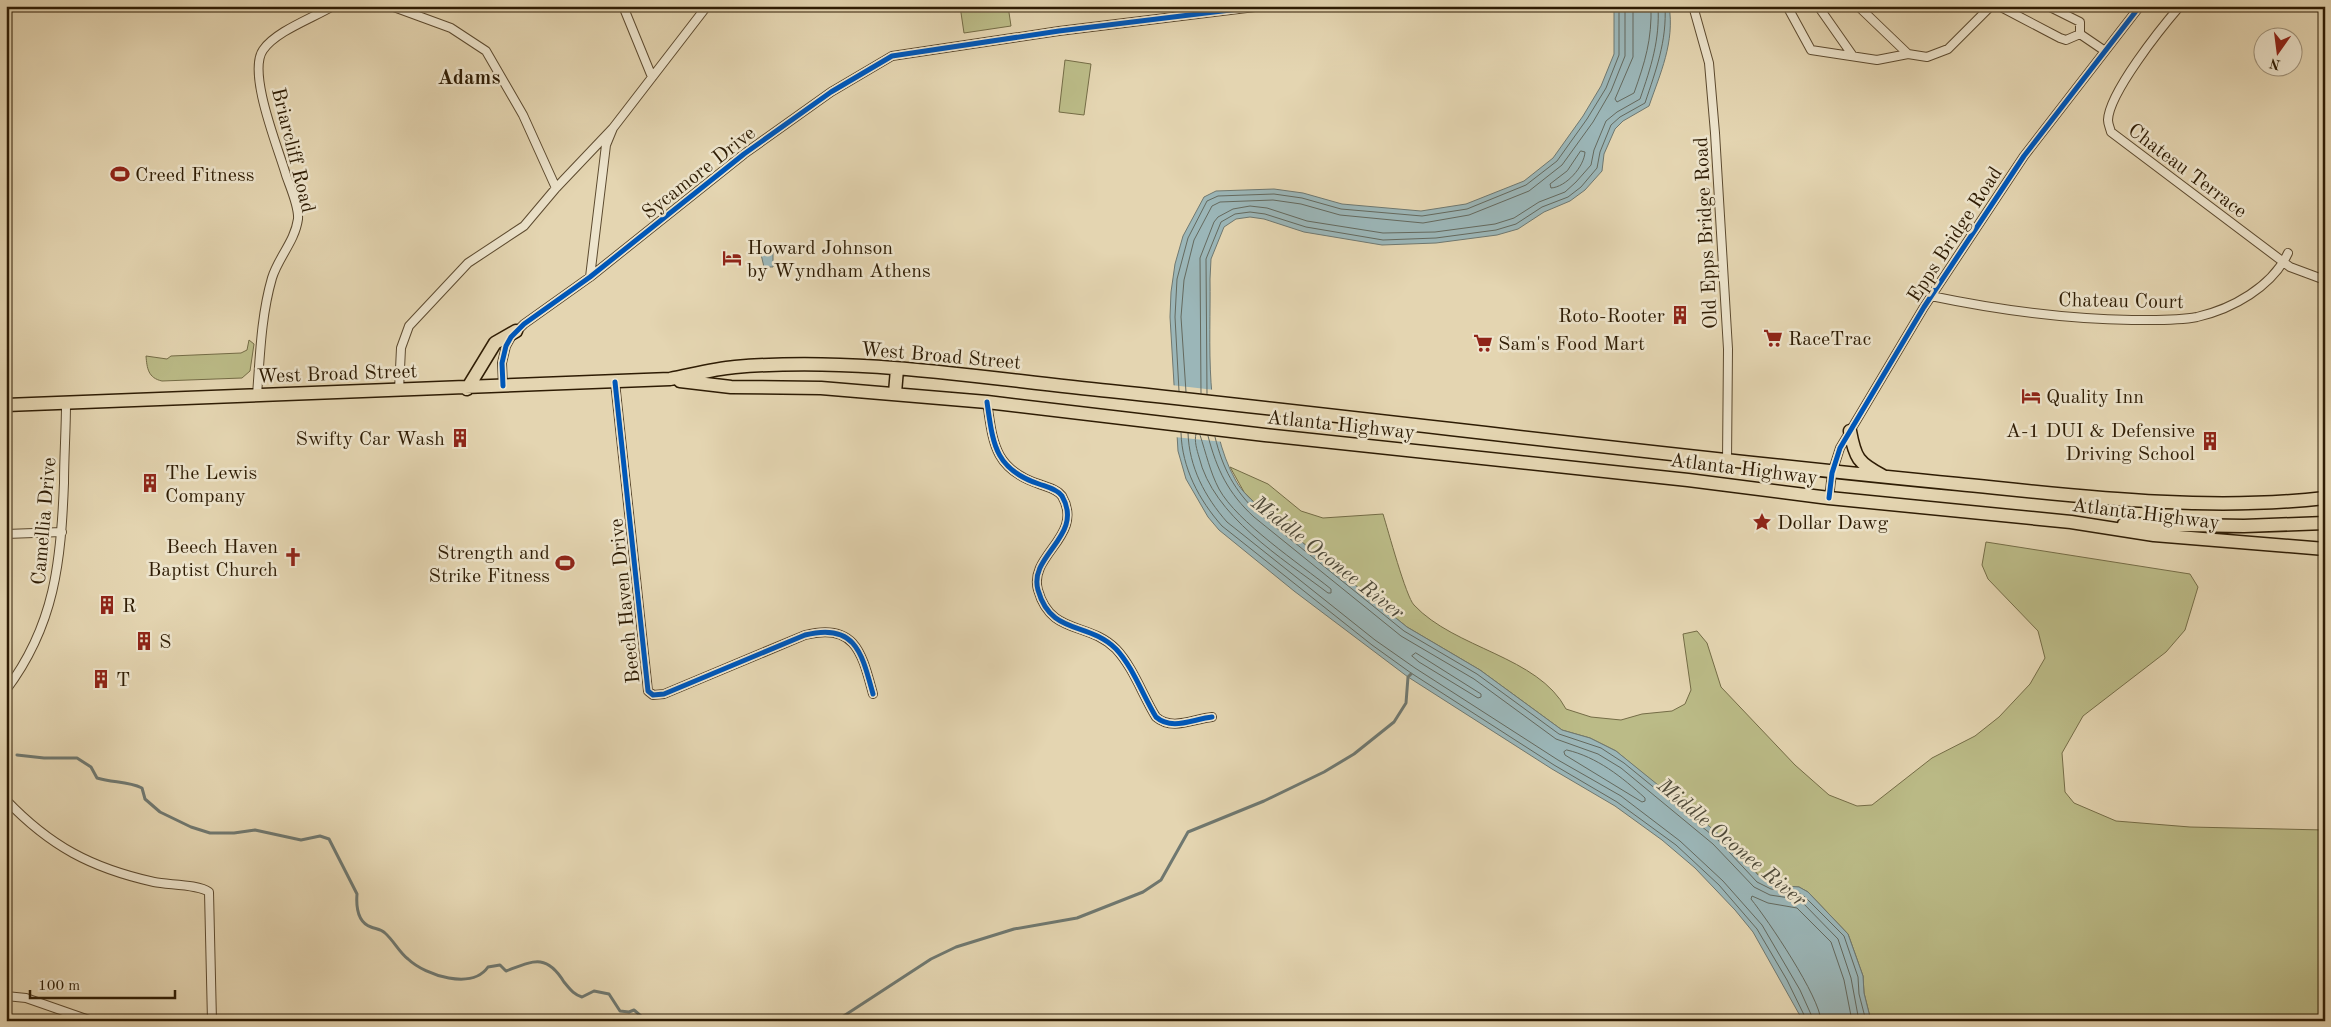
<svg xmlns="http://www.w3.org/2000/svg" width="2331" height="1027" font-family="'Old Standard TT',serif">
<rect width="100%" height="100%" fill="#e4d5b1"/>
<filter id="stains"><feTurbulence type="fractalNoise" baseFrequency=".004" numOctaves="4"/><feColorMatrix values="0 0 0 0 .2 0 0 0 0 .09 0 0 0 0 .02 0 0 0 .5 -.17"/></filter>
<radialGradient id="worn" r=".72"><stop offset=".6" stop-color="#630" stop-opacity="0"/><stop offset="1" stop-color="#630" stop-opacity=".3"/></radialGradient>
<path fill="#bbbb87" stroke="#746c46" d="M960,6h48l3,20 -47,7z
M1065,60l26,4 -7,51 -25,-3z
M249,340l5,4 -4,27 -8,7 -80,3c-14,-3 -15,-13 -16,-25l21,3 4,-3 70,-3 6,-3z
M1230,467l38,17 33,27 22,7 60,-4c5,16 23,83 31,91 41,44 124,51 152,104l25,8 30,3 21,-6 30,-3 13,-7 6,-14 -8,-56 14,-3 10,12 14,44 74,78 34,30 28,11 15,-1 60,-47 43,-22 24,-19 31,-33 15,-26 -7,-27 -50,-52 -6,-14 4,-23 204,32 8,13 -13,43 -19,22 -83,64 -21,37 3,39 9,11 42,18 74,6 135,3v191h-454l-7,-28 -1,-17 -15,-42 -40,-42 -9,-5 -27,-2 -12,-8 -19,-22 -125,-104 -26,-13 -28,-8 -82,-60 -73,-43 -146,-118 -17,-17z"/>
<path fill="#9bb6b8" stroke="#6f7870" d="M1614,6h55c6,36 -9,68 -20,100l-26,15 -8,8 -11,25 -2,17 -17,19 -15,11 -26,11 -26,17 -21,6 -61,8 -54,2 -78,-13 -40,-13 -14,-2 -14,2 -12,8 -13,32 -1,20c1,65 -7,143 26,202 6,11 16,19 25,28l146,118 73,43 82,60 28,8 26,13 104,84 40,42 12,8 27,2 9,5 40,42 15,42 1,17 7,28h-68l-50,-89 -18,-22 -40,-42 -33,-28 -47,-34 -63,-37 -144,-92 -114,-86 -75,-61 -11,-13 -22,-38 -8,-28 -8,-134 1,-25 4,-28 8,-28 21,-39 12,-6 58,-2 29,4 39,11 79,7 45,-7 58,-23 29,-23 30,-42 18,-30 13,-32z
M773,244v23h-9l-5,-21z"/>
<path fill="#e4d5b1" d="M1171,385l44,5 9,52 -50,-5z"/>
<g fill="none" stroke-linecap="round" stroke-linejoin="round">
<path stroke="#64695e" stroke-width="1" d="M1633,6v51l-18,42 2,3 17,-9c11,-31 18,-53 17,-87
M1581,151l4,1c-1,15 -19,35 -34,36l-1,-4 17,-13z
M1179,391l-4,-74 2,-38 11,-41 19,-37 11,-5 56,-2 28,4 39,11 81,7 45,-7 59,-24 31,-24 30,-42 19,-31 13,-33v-49
M1186,392l-5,-75 3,-37 10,-40 18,-34 8,-4 53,-2 28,4 39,11 83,8 46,-8 60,-24 33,-26 31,-43 18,-31 14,-35v-50
M1201,393l-1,-135 14,-36 4,-5 15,-8 17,-3 17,2 40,13 76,12 52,-1 60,-8 19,-6 25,-16 26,-10 11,-10 15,-17 3,-15 12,-29 11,-9 23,-13c11,-32 20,-59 18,-93
M1207,394l-1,-135 15,-37 14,-8 15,-2 15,2 41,13 77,13 53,-2 60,-8 20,-6 26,-17 26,-10 13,-10 16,-19 3,-16 11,-27 9,-8 25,-14c11,-33 22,-62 20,-97
M1181,433c1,35 18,67 41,93l150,119 39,28 143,92 63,37 59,43 43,40 38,44 30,51 20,41
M1188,433c1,34 17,64 39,89l148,118 40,28 143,92 63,36 59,45 43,40 39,44 38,65 14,31
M1196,434c-2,7 1,16 3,23 14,59 83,101 129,136h3v-4c-31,-25 -94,-67 -112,-100 -9,-17 -13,-36 -19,-54
M1208,436c9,34 20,57 46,81l147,119 73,43 82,60 42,15 23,14 92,76 41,43 16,8 26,4 6,3 36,37 13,39 8,43
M1215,437c8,32 19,53 43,76l146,118 73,43 82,60 42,14 23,15 93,76 40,43 14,7 26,3 8,5 39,39 14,41 1,17 7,27
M1416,653l65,41v3l-3,1 -59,-36 -7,-6z
M1567,750c30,7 55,27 78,48v3l-3,1 -77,-47 -1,-3z
M1821,1021c-1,-24 -53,-101 -70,-122l1,-3 16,7 29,5 34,34 13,38 8,41"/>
<path stroke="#6f7870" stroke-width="3" d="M17,755l27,3h33l14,9 6,11c16,5 30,3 45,10l3,11 15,13 31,15 19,6h24l21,-3 46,10 19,-4 9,3 28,55c-1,13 0,28 14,33 5,2 10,2 14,6 9,8 14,19 23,26 18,17 64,31 80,8l12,-2 6,6c27,-10 40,-18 58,11 6,7 9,12 18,15l12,-6 15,3 11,17 9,1 5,-2 8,7 -1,4
M836,1021l95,-62 25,-12 58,-18 63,-11 66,-26 18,-12 27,-48 76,-31 60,-29 30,-18 40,-32 12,-19 2,-26 3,-3"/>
<g stroke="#5c4a2f" stroke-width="10">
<path id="street" d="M391,6l60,22 35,23 37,64 33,73
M623,6l29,71
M1693,6l16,57 6,70 13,216 -1,112
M1787,6l24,44 66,10 31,-6 19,3 21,-8 43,-43
M1818,6l35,50
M1858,6l50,48
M1999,6l61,32 6,2 14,-6v-12l-32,-16
M2180,6c-19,22 -71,87 -72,114 0,4 2,8 3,12l179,135 35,13
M2080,34l25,17
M590,277l16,-132 7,-17 94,-122
M1931,296c67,14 134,23 201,24 22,0 44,1 65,-3 35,-8 75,-30 91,-64
M615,382l33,309 5,4 11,-1 141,-59c51,-13 57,19 68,59
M503,386l-1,-23 4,-17 5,-9 13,-13 66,-47 154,-123 87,-62 61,-36 167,-25 204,-25
M399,390l2,-42 8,-22 59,-63 56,-37 32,-38 57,-60
M257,395c3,-39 4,-79 15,-117 6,-20 23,-37 26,-59 1,-13 -8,-32 -12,-44 -7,-25 -39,-102 -23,-125 13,-19 50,-32 70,-44
M987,402c6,41 7,67 52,82 8,3 18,5 23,12 23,40 -34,59 -24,94 13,46 50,31 78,59 17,18 27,47 40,68 16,14 37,2 56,0
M1829,498l3,-25 8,-25 84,-141 100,-151 116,-150
M6,534l56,-2
M6,690c49,-65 55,-129 58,-207 0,-27 2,-53 2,-80
M6,800c44,46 85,68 148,82 14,3 44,2 55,10l3,129
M6,996l20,2 66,23"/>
</g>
<g stroke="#2e1c04" stroke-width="15">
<path id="primary" d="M680,381l51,6 90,1 166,14 278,33 423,45 141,18 242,24 83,13 171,14
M467,389l28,-46 21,-12
M895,393l2,-24
M6,405l664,-26c21,-4 43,-10 65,-12 125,-11 251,12 375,24 283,30 565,66 848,93 120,12 246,28 367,14
M1850,431c5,27 8,32 33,45
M2124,524l120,2 81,-3"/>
</g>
<use href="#street" stroke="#ede4cc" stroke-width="8"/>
<use href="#primary" stroke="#e4d5b1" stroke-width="12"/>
<g stroke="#ede4cc" stroke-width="8">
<path id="cycleway" d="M615,382l33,309 5,4 11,-1 141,-59c51,-13 57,19 68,59
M503,386l-1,-23 4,-17 5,-9 13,-13 66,-47 154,-123 87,-62 61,-36 167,-25 204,-25
M987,402c6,41 7,67 52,82 8,3 18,5 23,12 23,40 -34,59 -24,94 13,46 50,31 78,59 17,18 27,47 40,68 16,14 37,2 56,0
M1829,498l3,-25 8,-25 84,-141 100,-151 116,-150"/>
</g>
<use href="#cycleway" stroke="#0057b8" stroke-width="5"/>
</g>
<defs>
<g id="stadium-bare" transform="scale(1.5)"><path d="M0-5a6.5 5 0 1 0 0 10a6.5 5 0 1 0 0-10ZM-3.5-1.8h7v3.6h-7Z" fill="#8f2418" stroke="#ede4cc" stroke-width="2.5" paint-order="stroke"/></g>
<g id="hotel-bare" transform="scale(1.5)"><path d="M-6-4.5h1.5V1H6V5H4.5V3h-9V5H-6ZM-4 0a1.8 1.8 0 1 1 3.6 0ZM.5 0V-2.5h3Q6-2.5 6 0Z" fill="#8f2418" stroke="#ede4cc" stroke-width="2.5" paint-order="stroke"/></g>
<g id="building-bare" transform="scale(1.5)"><path d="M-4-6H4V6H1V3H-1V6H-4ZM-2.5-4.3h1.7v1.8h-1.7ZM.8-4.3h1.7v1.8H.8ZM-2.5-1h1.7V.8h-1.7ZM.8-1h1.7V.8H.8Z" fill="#8f2418" stroke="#ede4cc" stroke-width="2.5" paint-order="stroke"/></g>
<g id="supermarket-bare" transform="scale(1.5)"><path d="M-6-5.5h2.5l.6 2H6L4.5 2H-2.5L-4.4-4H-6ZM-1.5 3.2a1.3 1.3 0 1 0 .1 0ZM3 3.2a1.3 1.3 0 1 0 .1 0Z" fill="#8f2418" stroke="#ede4cc" stroke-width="2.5" paint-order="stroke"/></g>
<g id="sight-bare" transform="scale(1.5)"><path d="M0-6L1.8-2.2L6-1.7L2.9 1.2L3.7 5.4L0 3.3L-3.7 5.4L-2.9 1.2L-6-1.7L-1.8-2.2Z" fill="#8f2418" stroke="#ede4cc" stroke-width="2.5" paint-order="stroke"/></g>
<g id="church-bare" transform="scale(1.5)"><path d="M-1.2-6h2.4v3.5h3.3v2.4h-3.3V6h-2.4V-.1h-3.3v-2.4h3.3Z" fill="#8f2418" stroke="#ede4cc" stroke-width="2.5" paint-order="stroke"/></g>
</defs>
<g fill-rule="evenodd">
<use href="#stadium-bare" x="120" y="174"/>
<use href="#hotel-bare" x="732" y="258"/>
<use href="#building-bare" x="1680" y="315"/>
<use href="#supermarket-bare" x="1773" y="338"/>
<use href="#supermarket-bare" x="1483" y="343"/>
<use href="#hotel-bare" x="2031" y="396"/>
<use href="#building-bare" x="460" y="438"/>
<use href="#building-bare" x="2210" y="441"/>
<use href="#building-bare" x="150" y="483"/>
<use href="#sight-bare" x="1762" y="522"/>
<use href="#church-bare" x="293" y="557"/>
<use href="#stadium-bare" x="565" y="563"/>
<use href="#building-bare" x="107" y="605"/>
<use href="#building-bare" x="144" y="641"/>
<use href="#building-bare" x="101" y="679"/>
</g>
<g text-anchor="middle" stroke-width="5" stroke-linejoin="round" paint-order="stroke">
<g font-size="20" fill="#2e1c04" stroke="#ede4cc">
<text transform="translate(294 150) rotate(76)" y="7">Briarcliff Road</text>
<text transform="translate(2188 170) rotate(37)" y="7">Chateau Terrace</text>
<text transform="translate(698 172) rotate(-38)" y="7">Sycamore Drive</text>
<text transform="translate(1705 233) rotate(-93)" y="7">Old Epps Bridge Road</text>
<text transform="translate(1954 234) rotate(-57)" y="7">Epps Bridge Road</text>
<text transform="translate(2121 300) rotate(1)" y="7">Chateau Court</text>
<text transform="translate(941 355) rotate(5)" y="7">West Broad Street</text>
<text transform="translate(337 373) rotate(-2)" y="7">West Broad Street</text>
<text transform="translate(1341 424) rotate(6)" y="7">Atlanta Highway</text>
<text transform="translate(1744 468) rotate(7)" y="7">Atlanta Highway</text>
<text transform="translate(2146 513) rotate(7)" y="7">Atlanta Highway</text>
<text transform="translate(43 521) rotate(-85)" y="7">Camellia Drive</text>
<text transform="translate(624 601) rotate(-96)" y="7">Beech Haven Drive</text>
</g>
<g font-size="20" fill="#2e1c04" stroke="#ede4cc" text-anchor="start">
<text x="135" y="181">Creed Fitness</text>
<text x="747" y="254">Howard Johnson<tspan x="747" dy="23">by Wyndham Athens</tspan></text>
<text x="1665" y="322" text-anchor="end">Roto-Rooter</text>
<text x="1788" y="345">RaceTrac</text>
<text x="1498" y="350">Sam's Food Mart</text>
<text x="2046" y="403">Quality Inn</text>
<text x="2195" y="437" text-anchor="end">A-1 DUI &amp; Defensive<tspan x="2195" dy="23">Driving School</tspan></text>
<text x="445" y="445" text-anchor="end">Swifty Car Wash</text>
<text x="165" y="479">The Lewis<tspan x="165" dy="23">Company</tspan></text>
<text x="1777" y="529">Dollar Dawg</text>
<text x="278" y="553" text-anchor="end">Beech Haven<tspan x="278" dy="23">Baptist Church</tspan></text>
<text x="550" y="559" text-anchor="end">Strength and<tspan x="550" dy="23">Strike Fitness</tspan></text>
<text x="122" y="612">R</text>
<text x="159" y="648">S</text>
<text x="116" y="686">T</text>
</g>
<g font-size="21" font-weight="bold" fill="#2e1c04" stroke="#ede4cc">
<text x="469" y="84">Adams</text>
</g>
<g font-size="21" font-style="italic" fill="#4f4a3a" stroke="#ede4cc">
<text transform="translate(1328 557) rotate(38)" y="7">Middle Oconee River</text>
<text transform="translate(1732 842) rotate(40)" y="7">Middle Oconee River</text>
</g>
</g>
<rect width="2331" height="1027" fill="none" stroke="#e4d5b1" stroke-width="25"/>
<rect x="8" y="8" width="2316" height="1012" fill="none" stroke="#2e1c04" stroke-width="2.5"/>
<rect x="12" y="12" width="2306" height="1002" fill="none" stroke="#2e1c04"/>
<g transform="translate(2278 52) rotate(194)"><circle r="24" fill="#ede4cc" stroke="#a1947c"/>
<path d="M0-4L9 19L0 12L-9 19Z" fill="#8f2418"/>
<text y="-8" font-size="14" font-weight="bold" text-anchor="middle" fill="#2e1c04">N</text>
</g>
<path d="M30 990v8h145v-8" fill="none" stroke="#2e1c04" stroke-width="2.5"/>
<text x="38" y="990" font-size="15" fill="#2e1c04" stroke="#ede4cc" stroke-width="4" paint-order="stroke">100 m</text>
<rect width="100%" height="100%" filter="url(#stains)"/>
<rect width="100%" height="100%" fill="url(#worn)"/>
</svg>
